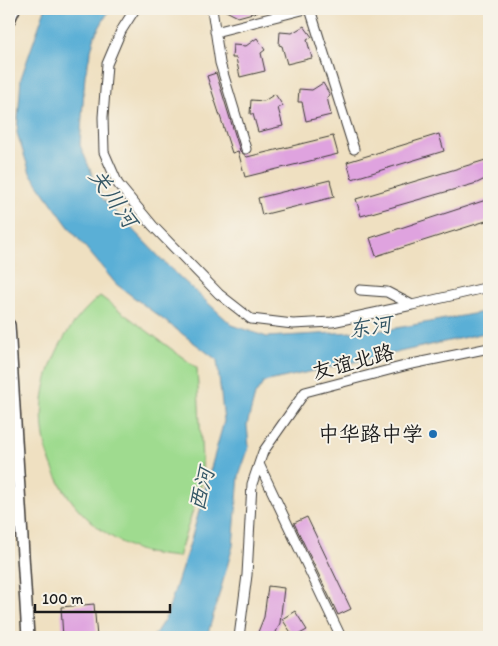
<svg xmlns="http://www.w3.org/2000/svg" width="498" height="646" font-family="Itim,'LXGW WenKai TC',sans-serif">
<rect width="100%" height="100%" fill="#f7f3e8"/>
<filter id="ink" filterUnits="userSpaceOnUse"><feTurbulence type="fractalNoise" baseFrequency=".02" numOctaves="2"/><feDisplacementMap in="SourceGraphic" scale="10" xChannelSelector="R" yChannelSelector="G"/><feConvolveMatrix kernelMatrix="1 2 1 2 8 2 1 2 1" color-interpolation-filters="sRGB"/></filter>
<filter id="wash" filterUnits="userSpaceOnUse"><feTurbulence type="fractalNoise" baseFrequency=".0096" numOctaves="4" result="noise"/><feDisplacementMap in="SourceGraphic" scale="20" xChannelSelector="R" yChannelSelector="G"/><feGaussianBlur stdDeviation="1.12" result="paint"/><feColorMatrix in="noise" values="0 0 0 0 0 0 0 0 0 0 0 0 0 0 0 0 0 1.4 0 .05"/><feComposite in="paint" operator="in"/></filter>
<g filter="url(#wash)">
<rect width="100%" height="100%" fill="#efe0c1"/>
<path fill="#9fdb8f" stroke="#5e7c56" d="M100,296l97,72 6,111 -25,78c-10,-1 -20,-2 -30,-4 -23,-6 -45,-20 -62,-36 -66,-65 -54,-164 14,-221z"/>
<path fill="#5aafd6" stroke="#3b6679" d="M45,9h65l-15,26 -10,40 -5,70 22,53 68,70 62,57 35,12 119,-7 103,-19v21l-225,50 -9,13 -8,30 2,22 -10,29 -6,70 -26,91h-54l13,-20 25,-77 33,-119 -7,-61 -101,-76 -45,-54 -41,-57 -13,-40 4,-55z"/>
<g id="blocks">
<path fill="#dfa3df" d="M222,9h38v2l-22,6z
M304,26l8,11 -5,3 5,18 -25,6 -5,-18 -3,-1 1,-13 12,1z
M257,38l8,12 -4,3 4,18 -25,6 -4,-19h-4l1,-13 13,1z
M216,73l24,78 7,6 86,-21 5,18 -93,23 -7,-26 -6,2 -25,-77z
M323,83l7,12 -3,2 4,18 -25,6 -4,-19h-4l1,-13 13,1z
M275,94l8,12 -5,2 5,18 -25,6 -5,-18h-3l1,-14 13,1z
M439,134l5,17 -92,28 -5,-17z
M489,159v18l-12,6 -116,33 -5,-17z
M330,180l4,17 -72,18 -4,-17z
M486,200l3,20 -113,36 -6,-18z
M307,517l44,92 -13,6 -44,-92z
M268,586l16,2 -4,35 -6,14h-18l8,-20z
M94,604l3,33h-34l-2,-30z
M295,611l12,19 -13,7 -12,-18z"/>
</g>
</g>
<g filter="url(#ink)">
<use href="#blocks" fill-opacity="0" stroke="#3c3935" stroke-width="1"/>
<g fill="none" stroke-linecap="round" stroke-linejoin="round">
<g stroke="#3c3935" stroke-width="11">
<path id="minor" d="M135,9l-14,22 -14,33 -4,53 1,35 14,32 35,42 66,68 32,25 42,5 39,-2 80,-17
M212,9l8,54 26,86
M310,9l44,140
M215,32l91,-23
M360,290l27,2 25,13 77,-18
M259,464l82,173
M239,637l8,-62 5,-91 11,-32 42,-60 107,-28 77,-16"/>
</g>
<g stroke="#3c3935" stroke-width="14">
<path id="major" d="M9,20l5,-11
M9,325l19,312"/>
</g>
<use href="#minor" stroke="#fff" stroke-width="9"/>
<use href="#major" stroke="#fff" stroke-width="11"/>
</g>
</g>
<circle fill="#1f6fb2" stroke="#f7f3e8" stroke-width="2" cx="433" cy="434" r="5"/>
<g text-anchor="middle" stroke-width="4" stroke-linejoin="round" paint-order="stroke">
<g font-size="21" fill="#1c1c1c" stroke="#f7f3e8">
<text transform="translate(353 362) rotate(-15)" y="7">友谊北路</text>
</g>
<g font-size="21" fill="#1c1c1c" stroke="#f7f3e8" text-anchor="end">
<text x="423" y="441">中华路中学</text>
</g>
<g font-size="22" font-style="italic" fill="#355766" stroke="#f7f3e8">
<text transform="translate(114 198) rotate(55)" y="8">关川河</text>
<text transform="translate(370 326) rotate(-8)" y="8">东河</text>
<text transform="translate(201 489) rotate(-76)" y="8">西河</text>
</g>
</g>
<rect width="498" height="646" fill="none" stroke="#f7f3e8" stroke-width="30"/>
<path d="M35 604v8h135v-8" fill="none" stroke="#1c1c1c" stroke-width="2.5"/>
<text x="42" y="604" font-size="15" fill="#1c1c1c" stroke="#f7f3e8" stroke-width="4" paint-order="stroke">100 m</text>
</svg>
